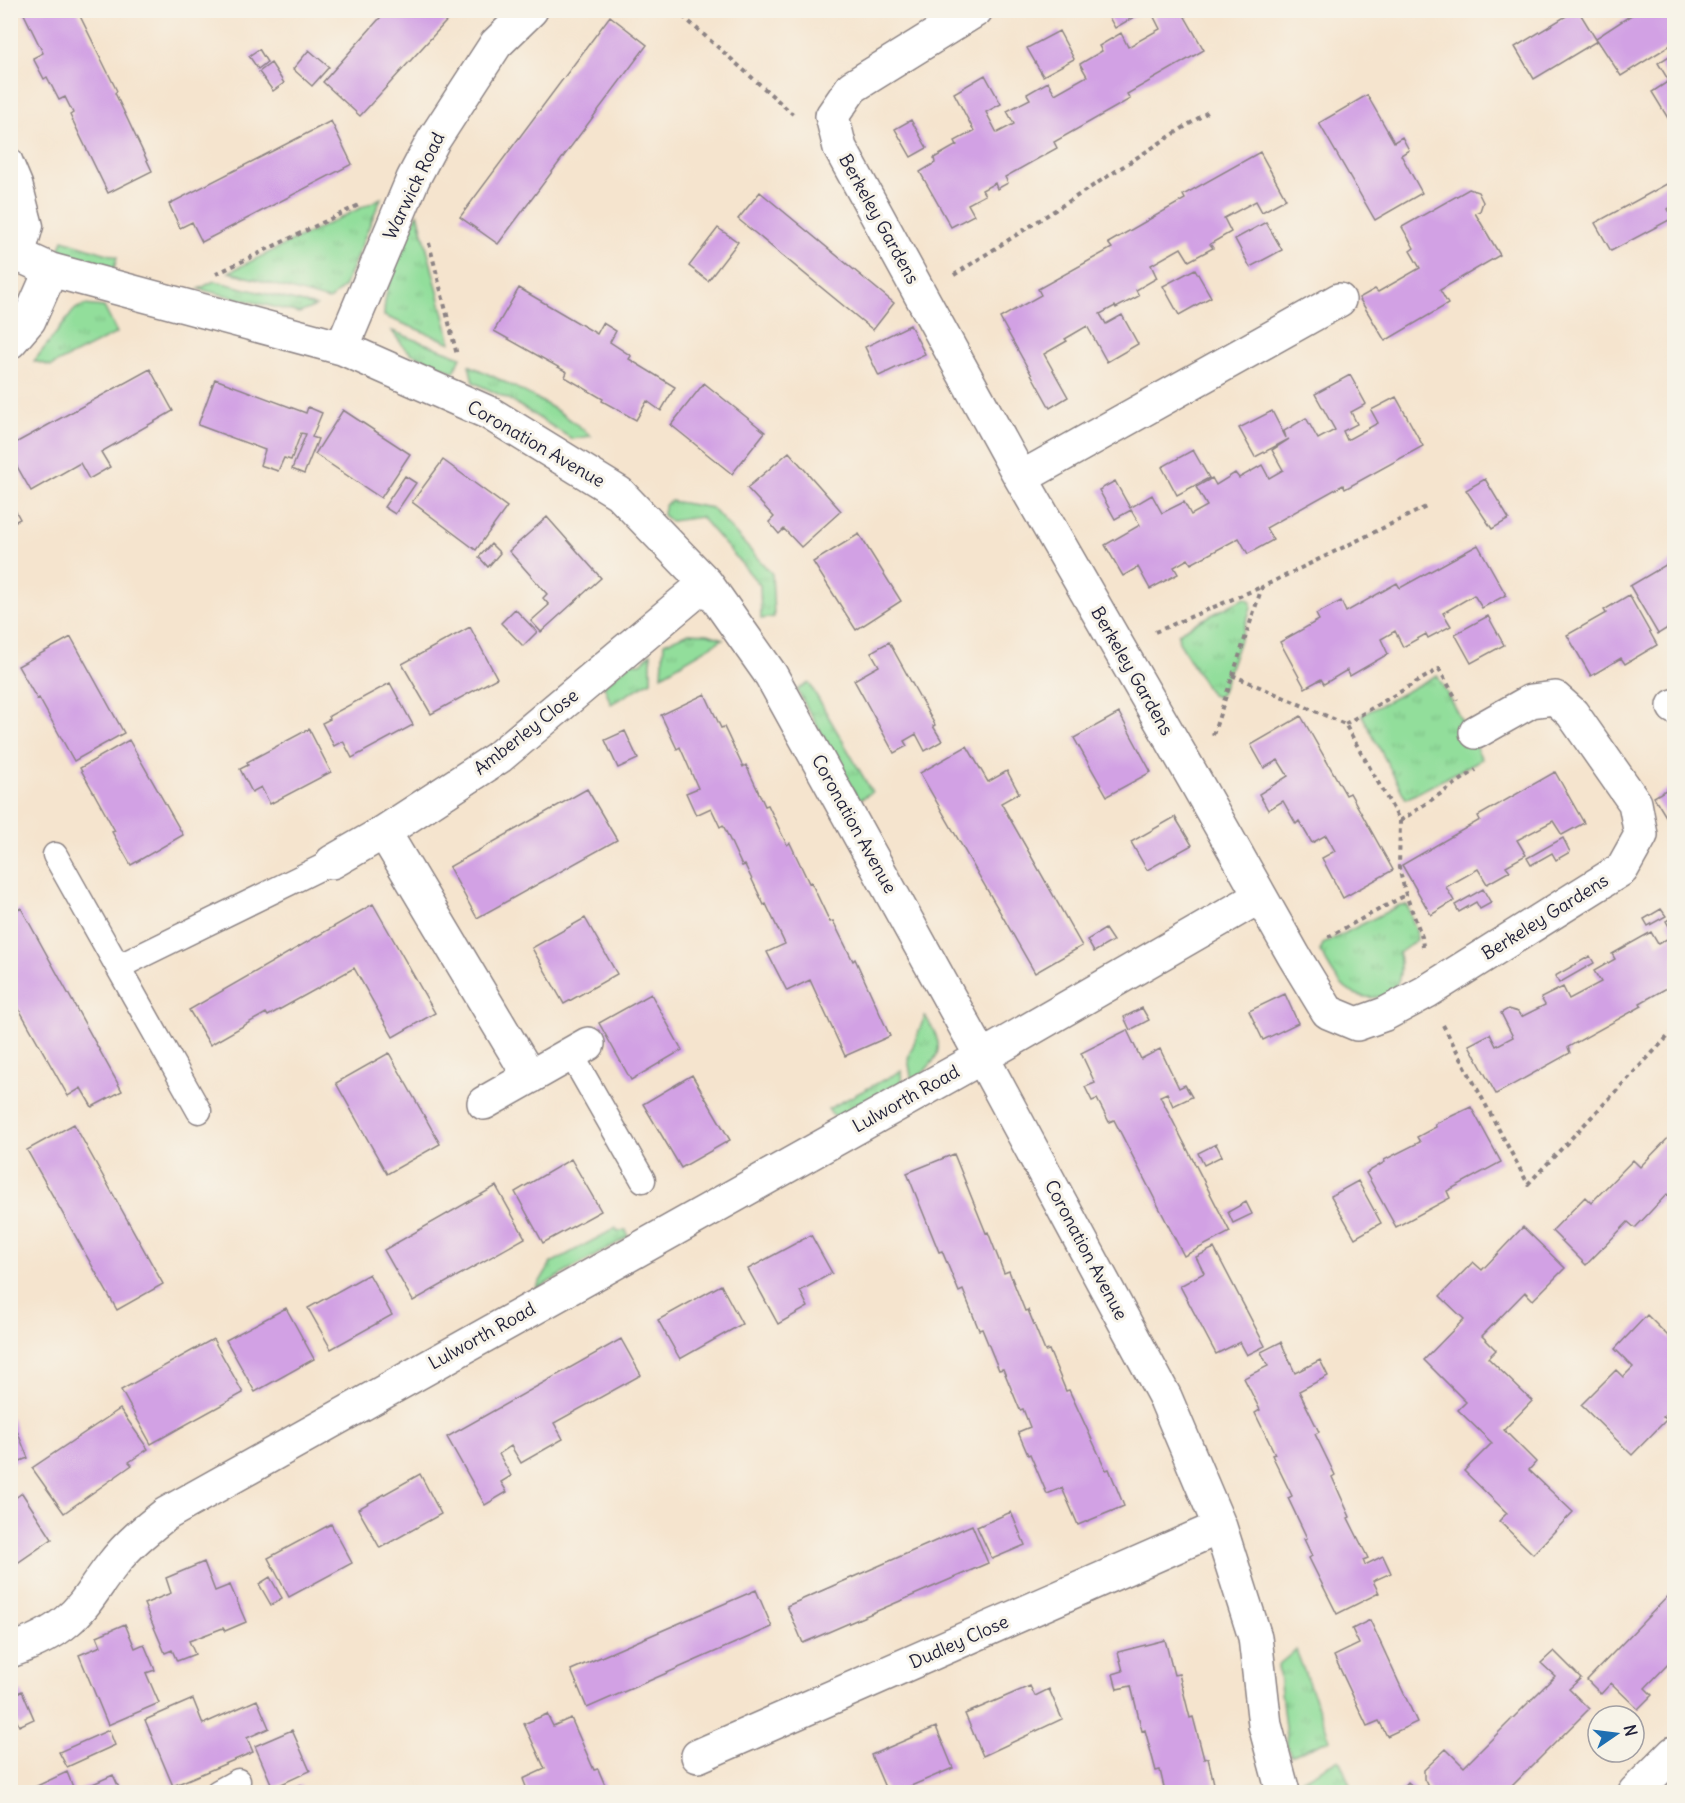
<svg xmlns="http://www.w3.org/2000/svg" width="1685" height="1803" font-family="Delius,sans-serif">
<defs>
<pattern id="grass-tufts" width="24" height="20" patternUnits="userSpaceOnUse" patternTransform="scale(1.5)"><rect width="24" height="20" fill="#92de9b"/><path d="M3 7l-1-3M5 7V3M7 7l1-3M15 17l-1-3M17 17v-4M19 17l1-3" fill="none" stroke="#7ebe86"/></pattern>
</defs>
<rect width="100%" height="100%" fill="#f7f3e8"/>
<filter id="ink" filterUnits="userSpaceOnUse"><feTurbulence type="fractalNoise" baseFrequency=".0167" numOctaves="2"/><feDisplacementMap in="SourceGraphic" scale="12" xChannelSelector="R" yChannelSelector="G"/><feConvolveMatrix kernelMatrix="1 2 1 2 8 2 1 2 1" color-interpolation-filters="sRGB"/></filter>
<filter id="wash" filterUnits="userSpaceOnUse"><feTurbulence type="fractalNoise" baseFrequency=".008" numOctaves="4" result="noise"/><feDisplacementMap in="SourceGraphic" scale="24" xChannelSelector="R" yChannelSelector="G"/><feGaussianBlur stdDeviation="1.35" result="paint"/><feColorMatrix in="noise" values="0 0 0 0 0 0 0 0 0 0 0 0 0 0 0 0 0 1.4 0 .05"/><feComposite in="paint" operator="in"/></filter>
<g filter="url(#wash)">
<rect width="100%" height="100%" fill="#f5e4ce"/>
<path fill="url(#grass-tufts)" stroke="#5a806b" stroke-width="1.5" d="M381,198l-37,89 -15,13 -100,-28z
M418,213l33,130 -67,-27c0,-36 20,-71 34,-103z
M63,240l54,17 -3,12 -55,-17z
M214,281l102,25 -17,7 -100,-24z
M84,305l20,2 13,26 -66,33 -17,-5 41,-52z
M392,331l69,26 -7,15 -43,-19 -8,-7z
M469,365c42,20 87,40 122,71l-19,3 -60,-38 -39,-19z
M671,501l41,7 60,66 2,43 -13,2 -1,-34 -59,-68 -30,4 -8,-6c0,-7 2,-12 8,-14z
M1244,598l4,1 3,3v6l-30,86 -4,3 -6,-2 -32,-53 -1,-8 5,-4z
M689,633l19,1 15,5 -61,36 2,-32z
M651,653v28l-40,23 -7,-18 27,-23h10z
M1437,675l45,84 -76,40 -44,-84z
M809,683l63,109 -13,8 -62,-110z
M1400,905h7l9,25 1,10 -18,13c1,10 3,22 -3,32 -10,19 -41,14 -53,1 -10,-10 -16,-24 -23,-35l3,-7z
M925,1016c22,33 16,41 -13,66l-4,-24z
M901,1071l1,17 -63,33 -11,-12z
M616,1228l2,4 8,-2 2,7 -93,53 16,-27z
M1296,1650l34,89 -39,17 -4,-11 -9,-80z
M1339,1759l14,33h-51l-4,-10z"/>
<g id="blocks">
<path fill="#d2a1e4" d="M22,10h55l40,81 -2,2 37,78 -44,22 -38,-78 3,-2 -8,-16 -6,3 -12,-23 -3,2 -11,-21 10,-5z
M387,10h62l4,4 -93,102 -37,-34z
M1105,10h41l-31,18z
M1166,10h15l23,40 -77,44 3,5 -76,43 3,6 -52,29 3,6 -11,6 -2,-6 -13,7 3,5 -17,9 6,11 -23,12 -31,-55 15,-9 -1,-5 23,-13 -2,-4 19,-10 -20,-38 31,-18 16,29 -15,8 11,21 17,-9 -7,-13 23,-12 -3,-5 21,-12 7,12 32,-18 -7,-12 22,-13 -3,-5 22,-13 7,14 32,-18 -6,-12z
M1576,10h2l19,31 -63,38 -19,-32z
M1639,10h35v33l-53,33 -25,-38z
M610,16l37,29 -149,199 -38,-27z
M1059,31l15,28 -31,17 -16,-28z
M259,49l8,13 -9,7 -9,-13z
M309,50l20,17 -17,19 -19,-17z
M1674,53v75l-22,-36 17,-11 -11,-18z
M271,63l13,20 -11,8 -14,-19z
M1367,95l27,47 8,-5 7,13 -8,5 21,38 -47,27 -56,-97z
M911,120l16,28 -16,9 -16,-28z
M331,121l21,43 -150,78 -10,-20 -12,6 -11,-24z
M1260,152l26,47 -24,13 -6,-11 -32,17 7,14 -21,12 3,4 -24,13 -8,-13 -30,17 6,13 -21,12 3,6 -23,12 -1,-2 -15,8 6,10 16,-9 16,29 -31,18 -20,-36 -22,13 2,2 -23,13 24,43 -18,11 -50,-90 41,-23 -3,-6 74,-41 -4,-5 77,-44 -2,-4z
M1674,180v25l-6,4 5,9 -62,33 -16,-28z
M1469,189l9,3 5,10 -3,9 -5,2 25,42 -60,35 8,14 -63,37 -26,-43 16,-9 3,3 42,-24 -10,-17 4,-3 -12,-21z
M760,192l134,111 -21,27 -135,-111z
M1266,222l16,28 -32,17 -15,-28z
M718,228l20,14 -30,39 -19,-15z
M1195,269l16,28 -32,18 -16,-29z
M519,288l78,46 6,-11 13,8 -6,11 21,14 -2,3 46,28 -14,24 -14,-10 -11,19 -34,-19 1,-2 -38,-22 2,-5 -73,-41z
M910,325l15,29 -46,22 -14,-29z
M150,369l23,42 -72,41 9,15 -21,12 -9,-16 -49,28 -21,-37v-8z
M1350,375l16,29 -15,8 6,12 -14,7 4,9 31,-17 -7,-13 25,-13 27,49 -78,43 -2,-4 -77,43 7,12 -25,14 -9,-16 -48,26 -3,-5 -14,8 4,7 -28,15 -12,-22 -15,9 -18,-31 35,-20 -9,-15 -16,9 -16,-29 16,-9 15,27 22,-13 10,18 22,-11 7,13 16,-9 -11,-19 16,-9 4,7 19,-12 4,5 23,-13 7,13 14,-8 -11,-20 17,-11 -34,18 -16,-29 33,-17 14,27 -2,-7 22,-13 12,21 17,-9 -20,-36z
M215,379l91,34 2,-6 14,6 -10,24 6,2 -14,35 -12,-5 14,-35 -5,-1 -10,27 -7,-2 -6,13 -18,-6 5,-15 -67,-25z
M704,383l61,49 -33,42 -61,-49z
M343,410l67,44 -29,44 -66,-44z
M1193,450l16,28 -32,17 -15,-28z
M789,452l52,59 -40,36 -17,-18 -5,5 -10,-12 5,-5 -27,-29z
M443,460l64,47 -31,43 -64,-48z
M405,476l11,7 -21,31 -11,-7z
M1485,479l24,40 -17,10 -26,-39z
M10,501l10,18 -10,5z
M547,517l54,61 -60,54 -10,-11 18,-16 -6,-7 4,-4 -38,-43z
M859,534l42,67 -45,29 -43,-68z
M491,544l9,9 -12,14 -9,-10z
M1478,545l28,50 -24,13 -8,-13 -31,18 8,13 -23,12 -2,-4 -23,13 -8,-16 -14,8 7,15 -38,22 -3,-6 -23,14 -3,-5 -16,9 -25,-46 39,-22 -3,-6 25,-13 5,11 51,-29 3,5z
M1674,560v64l-16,10 -28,-48z
M1629,595l28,50 -32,19 -4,-6 -30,18 -24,-41 39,-22 -2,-3z
M515,609l22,23 -14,14 -22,-23z
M1488,616l16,29 -33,18 -16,-29z
M470,627l27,51 -66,36 -29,-50z
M71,637l53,96 -50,28 -35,-63 -2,1 -19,-33z
M889,642l46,83 -2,1 9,15 -17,10 -9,-17 -12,7 3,5 -13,7 -40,-73 25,-14 -8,-14z
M390,683l23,42 -61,33 -9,-17 -9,5 -12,-23 8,-4 -1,-3z
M705,694l16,34 3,-1 19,40 3,-2 19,41 3,-1 19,40 3,-2 19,40 2,-1 19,40 3,-1 20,40 2,-2 35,77 -45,20 -35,-76 -23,11 -20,-39 18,-8 -19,-40 -2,1 -19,-40 -3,1 -19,-41 -3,2 -9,-19 -15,7 -10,-22 12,-5 -18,-41 -3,2 -16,-34z
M1119,713l32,59 -44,24 -33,-58z
M1301,716l45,79 4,-2 43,77 -50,28 -21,-40 13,-7 -9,-16 -14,8 -13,-22 -3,3 -13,-23 -15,9 -9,-16 29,-18 -10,-16 -14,8 -13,-23z
M309,729l22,43 -61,32 -9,-17 -9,5 -12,-23 8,-4 -1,-3z
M625,731l13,28 -20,9 -13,-28z
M129,740l54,95 -52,30 -19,-33 3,-1 -35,-63z
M967,746l21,36 19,-11 12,22 -18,10 81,143 -47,27 -115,-200z
M1555,772l29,51 -22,12 -9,-14 -36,19 9,15 -20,11 4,5 -23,13 -9,-15 -32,18 8,14 -23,14 -29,-50 78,-45 -2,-4z
M1674,785v42l-1,1 -19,-31z
M587,789l30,51 -140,78 -28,-51z
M1175,817l17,28 -45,25 -16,-28z
M1563,838l7,14 -14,8 -4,-7 -21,12 -4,-7z
M1483,889l8,14 -11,6 -4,-7 -17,10 -4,-7z
M373,904l62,109 -42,24 -39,-69 -86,48 -2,-3 -56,32 -21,-35z
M21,908l101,183 -30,16 -11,-19 -13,8 -58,-103v-79z
M1661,909l5,7 -18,10 -4,-7z
M1674,916v68l-34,19 2,3 -74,41 2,6 -74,41 -27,-49 21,-11 6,12 17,-9 -12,-24 7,-4 10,3 3,5 24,-12 -4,-7 22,-11 6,12 32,-17 -7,-11 21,-12 -3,-5 39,-22 7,12 16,-9 -8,-14z
M585,918l32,56 -53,30 -32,-56z
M1105,929l8,12 -19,11 -7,-12z
M1590,956l4,7 -35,20 -4,-7z
M651,994l31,56 -51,30 -32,-57z
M1285,994l13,29 -35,17 -14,-29z
M1142,1008l7,12 -19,10 -6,-13z
M1127,1030l14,29 19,-10 19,39 6,-3 7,12 -19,9 -6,-13 -7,3 70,136 -46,24 -70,-136 -5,2 -12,-23 -5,2 -7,-14 10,-4 -14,-30z
M389,1053l51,91 -53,30 -51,-91z
M692,1075l38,65 -49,28 -38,-64z
M1471,1107l30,55 -54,29 3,7 -54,29 -30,-54 19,-11 -1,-2 36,-18 -3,-5 19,-10 -1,-3z
M74,1124l89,160 -46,26 -90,-160z
M1673,1133l1,2v67l-7,-8 -32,34 -7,-6 -42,43 -34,-34 33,-34 6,6 42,-43 7,7z
M1216,1144l6,12 -18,9 -6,-12z
M954,1154l32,79 2,-1 16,41 5,-2 16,40 3,-1 17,41 4,-1 17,41 3,-1 37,80 3,-1 15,37 -46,19 -16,-37 -15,6 -17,-40 -2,1 -10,-23 12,-5 -7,-18 -3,1 -17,-41 -4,1 -17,-41 -3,1 -16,-40 -4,2 -17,-41 -3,1 -32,-79z
M571,1159l30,52 -58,32 -28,-51z
M1358,1181l23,42 -26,15 -24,-42z
M496,1186l29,52 -112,63 -29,-51z
M1246,1202l6,12 -19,9 -5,-11z
M1523,1227l42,41 -32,32 -8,-8 -43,44 14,14 -8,8 44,43 -28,29 32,32 -7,8 44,42 -40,42 -34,-33 8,-8 -43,-42 28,-28 -34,-33 8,-8 -42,-42 40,-41 -24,-23 33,-34 9,8z
M811,1235l21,38 -32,18 8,16 -30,17 -30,-55z
M1214,1248l51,98 -18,9 -7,-13 -24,12 -36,-68 24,-13 -8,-16z
M369,1274l23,41 -61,34 -23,-41z
M721,1285l21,39 -62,35 -22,-39z
M286,1308l28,51 -59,33 -29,-52z
M1647,1315l27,27v46l-2,3 2,2v13l-11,11 4,2 -35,36 -51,-50 35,-35 7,7 10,-10 -18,-18z
M213,1339l30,54 -92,51 -30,-54z
M621,1339l20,36 -87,48 9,16 -42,24 -10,-17 -12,8 12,22 -10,6 6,10 -22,13 -38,-68z
M1281,1342l14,31 25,-13 8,16 -29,15 20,41 -4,2 20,41 -3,2 18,40 -2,1 20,40 -5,2 2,5 18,-9 8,17 -18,8 6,12 -42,21 -28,-56 3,-2 -8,-17 3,-1 -19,-40 4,-2 -20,-41 3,-1 -20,-41 5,-3 -16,-32 24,-12 -7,-14z
M120,1409l28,40 -19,13 3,3 -68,48 -32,-45z
M11,1416l17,42 -16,6 -2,-5z
M420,1474l21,40 -61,34 -22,-39z
M22,1493l30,46 -42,29v-66z
M1011,1512l14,33 -33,14 -15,-32z
M331,1524l21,39 -63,34 -21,-39z
M972,1525l16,38 -185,80 -16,-37z
M204,1562l11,29 15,-6 16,37 -21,9 -2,-3 -34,13 6,13 -18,7 -5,-11 -7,3 -21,-49 27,-11 -5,-15z
M270,1577l12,21 -11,7 -12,-21z
M756,1590l16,37 -185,81 -16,-38z
M1674,1590v68l-29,30 7,7 -14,14 -27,-26 -10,11 -14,-14z
M1370,1620l47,102 -30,14 -8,-15 -12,5 -33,-70 25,-12 -7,-15z
M125,1624l10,24 9,-4 11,26 -9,3 13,30 -51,22 -29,-70 22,-9 -4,-10z
M1165,1640l9,35 5,-1 11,44 3,-1 11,42 4,-1 8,34h-51l-5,-22 -4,1 -11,-41 -3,1 -11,-45 -14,3 -4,-15 10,-3 -5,-19z
M1554,1651l27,27 -12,11 20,20 -83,83h-75l-7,-13v-9l22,-21 18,18 91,-91 -14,-13z
M1030,1686l5,10 14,-7 13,30 -79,37 -18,-42z
M22,1691l12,28 -15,7 -9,-21v-9z
M193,1699l10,25 54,-24 12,28 -22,10 6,14 -80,34 -28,-66z
M547,1714l6,12 18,-8 23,52 4,-1 10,23h-54l-2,-5 -12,5h-12l-5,-13 22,-10 -21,-45z
M936,1727l17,41 -56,24h-10l-16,-37z
M109,1730l6,15 -48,22 -8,-15z
M292,1730l18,41 -37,17 -18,-42z
M67,1772l8,20 38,-17 8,17h-97z
M1408,1782l11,10h-20z
M301,1785l2,7h-29z"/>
</g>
</g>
<g filter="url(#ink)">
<use href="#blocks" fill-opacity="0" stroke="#8c8384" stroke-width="1.5"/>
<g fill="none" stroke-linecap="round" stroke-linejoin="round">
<g stroke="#8c8384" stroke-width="27">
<path id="service" d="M10,160l10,24 11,42 -9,31
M55,855l144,256
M118,967l214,-105
M571,1054l72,126
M218,1792l20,-11"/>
</g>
<g stroke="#8c8384" stroke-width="36">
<path id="minor" d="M976,10l-124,77 -20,29 8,32 181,330 172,299 101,179 34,56 29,12 28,-10 41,-22 196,-123 19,-34 -6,-32 -63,-90 -17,-15 -24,3 -55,31
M10,251l41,19 291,78 147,65 130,80 87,90 65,92 211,382 183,340 55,130 35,110 10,88 18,67
M10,342l19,-22 22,-50
M342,348l71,-169 20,-38 63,-97 35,-34
M1021,478l318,-178
M1674,707v-1
M384,832l146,245
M332,862l52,-30 115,-75 207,-174
M484,1103l104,-59
M10,1651c20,-7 41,-16 57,-30 20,-16 30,-38 46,-57 15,-20 34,-35 53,-50l816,-457 277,-160
M698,1756l522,-229
M1635,1792l39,-39"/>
</g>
<path stroke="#8c8384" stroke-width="4" stroke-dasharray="4.5 4.5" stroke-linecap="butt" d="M676,10l117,104
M429,243l28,112
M216,274l145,-70
M954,275l257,-165
M1155,632l106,-45
M1232,675l113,49 55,97 -1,47 7,27 16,42 1,10
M1345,724l94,-55 18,31
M1213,735l49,-148 166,-81
M1400,821l76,-51
M1328,937l78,-42
M1443,1025l85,159 146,-154"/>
<use href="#service" stroke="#fff" stroke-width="24"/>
<use href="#minor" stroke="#fff" stroke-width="33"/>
</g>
</g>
<g text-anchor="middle" stroke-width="6" stroke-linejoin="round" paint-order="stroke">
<g font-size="18" fill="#22223b" stroke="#f7f3e8">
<text transform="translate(414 186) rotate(-64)" y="6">Warwick Road</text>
<text transform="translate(879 219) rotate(61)" y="6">Berkeley Gardens</text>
<text transform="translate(536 444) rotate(30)" y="6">Coronation Avenue</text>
<text transform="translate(1132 671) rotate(60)" y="6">Berkeley Gardens</text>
<text transform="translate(526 732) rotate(-38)" y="6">Amberley Close</text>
<text transform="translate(854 824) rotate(61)" y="6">Coronation Avenue</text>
<text transform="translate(1545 917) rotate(-32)" y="6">Berkeley Gardens</text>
<text transform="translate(906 1099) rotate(-29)" y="6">Lulworth Road</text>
<text transform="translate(1086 1250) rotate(62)" y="6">Coronation Avenue</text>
<text transform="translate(482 1336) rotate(-29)" y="6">Lulworth Road</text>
<text transform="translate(959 1642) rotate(-24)" y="6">Dudley Close</text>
</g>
</g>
<rect width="1685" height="1803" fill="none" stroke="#f7f3e8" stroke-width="36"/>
<g transform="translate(1616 1734) rotate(76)"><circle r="28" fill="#f7f3e8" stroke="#a29fa3" stroke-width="1.5"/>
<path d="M0-4.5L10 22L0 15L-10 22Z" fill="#1f6fb2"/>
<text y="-9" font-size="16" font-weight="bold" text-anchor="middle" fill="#22223b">N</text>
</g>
</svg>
